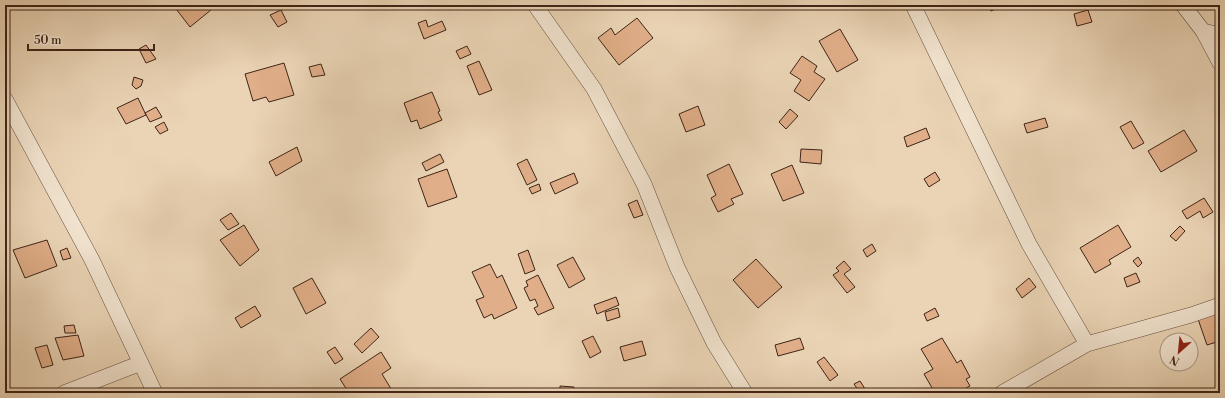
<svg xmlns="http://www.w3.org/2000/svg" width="1225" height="398" font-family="'Libre Bodoni',serif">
<rect width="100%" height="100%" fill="#ead4b5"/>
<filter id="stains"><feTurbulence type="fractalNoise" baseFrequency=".005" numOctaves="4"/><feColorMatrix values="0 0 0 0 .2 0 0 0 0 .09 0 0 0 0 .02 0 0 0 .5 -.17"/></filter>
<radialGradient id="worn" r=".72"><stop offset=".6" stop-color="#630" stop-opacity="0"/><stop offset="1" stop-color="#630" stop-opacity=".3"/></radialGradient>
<path fill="#e0ae88" stroke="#3e2417" d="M173,5h44l-27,22z
M988,5h16l-13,6z
M281,10l6,12 -9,5 -8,-12z
M1088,10l4,12 -15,4 -3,-12z
M637,18l16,20 -34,27 -21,-27 13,-10 4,7z
M426,20l2,7 14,-6 4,9 -22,9 -6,-16z
M840,29l18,31 -21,12 -18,-31z
M146,45l10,14 -10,4 -7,-14z
M467,46l4,8 -11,5 -4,-8z
M802,56l15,10 -3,6 11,7 -16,22 -15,-10 7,-11 -11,-7z
M479,61l13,29 -13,5 -12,-29z
M284,63l10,32 -25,7 -3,-5 -13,4 -8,-27z
M321,64l4,11 -13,2 -3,-10z
M134,77l9,3 -2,6 -5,3 -4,-4z
M432,92l8,19 -2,1 4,8 -22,9 -3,-9 -6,2 -7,-19z
M138,98l8,17 -20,9 -9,-16z
M698,106l7,19 -19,7 -7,-18z
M156,107l6,10 -12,5 -5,-9z
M790,109l8,7 -12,13 -7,-7z
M1045,118l3,9 -21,6 -3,-9z
M1131,121l13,22 -11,6 -13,-22z
M164,122l4,8 -8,4 -5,-7z
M926,128l4,10 -23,9 -3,-10z
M1184,130l13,21 -36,21 -13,-21z
M297,147l5,14 -26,15 -7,-14z
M801,149l21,1 -1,14 -21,-2z
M440,154l4,8 -18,9 -4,-8z
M527,159l10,21 -10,5 -10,-21z
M729,164l14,30 -12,5 3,5 -16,8 -7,-14 5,-3 -9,-20z
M792,165l12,28 -21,8 -12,-27z
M447,169l10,28 -29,10 -10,-28z
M935,172l5,8 -11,7 -5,-8z
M574,173l4,10 -23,11 -5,-11z
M539,184l2,6 -9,4 -3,-6z
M1204,198l9,14 -10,6 -3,-7 -13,8 -5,-8z
M637,200l6,15 -9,3 -6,-14z
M231,213l8,11 -11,6 -8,-10z
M244,225l15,25 -19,16 -20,-26z
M1118,225l13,22 -22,13 2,4 -16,9 -15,-25z
M1180,226l5,5 -9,10 -6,-5z
M47,240l10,26 -32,12 -12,-28z
M872,244l4,7 -9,6 -4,-7z
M67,248l4,10 -8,2 -3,-9z
M528,250l7,20 -10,4 -7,-20z
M573,257l12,22 -16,9 -12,-23z
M1138,257l4,6 -4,4 -5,-6z
M756,259l26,28 -24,21 -25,-28z
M844,261l7,8 -7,5 11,13 -8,6 -14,-18 6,-4 -3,-3z
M490,264l7,14 5,-3 15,33 -23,11 -2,-5 -8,4 -8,-18 8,-3 -12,-25z
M1136,273l4,9 -13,5 -3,-9z
M538,275l16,33 -16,7 -4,-7 4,-2 -3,-7 -5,2 -6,-13 4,-2 -2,-5z
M312,278l14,25 -20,11 -13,-26z
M1029,278l7,9 -14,11 -6,-9z
M616,297l3,8 -22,9 -3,-9z
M255,306l6,10 -20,12 -6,-10z
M618,308l2,9 -13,4 -2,-9z
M935,308l4,8 -12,5 -3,-7z
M1220,312v29l-13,4 -9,-26z
M74,325l2,8h-11l-1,-7z
M371,328l8,9 -17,16 -8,-9z
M78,335l6,21 -21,4 -8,-22z
M593,336l8,16 -11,6 -8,-17z
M800,338l4,11 -26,7 -3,-11z
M942,338l15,25 4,-3 9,17 -4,2 4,7 -13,7h-22l-11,-19 9,-5 -12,-20z
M642,341l4,14 -22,6 -4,-14z
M47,345l6,20 -11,3 -7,-20z
M335,347l8,12 -8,5 -8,-12z
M381,352l10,16 -9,6 11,18 -44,1 -9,-14z
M824,357l14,18 -8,6 -13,-19z
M860,381l7,11 -2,1h-5l-6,-9z
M560,386l14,1v6h-14z
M709,388l2,5h-14z"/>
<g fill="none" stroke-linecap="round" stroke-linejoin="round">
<g stroke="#69503e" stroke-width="16">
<path id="street" d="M535,5l59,84 50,95 33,83 37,76 31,50
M913,5l116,239 58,100
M1183,5l20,26 17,4
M1203,31l17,32
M5,99l87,161 63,133
M64,393l77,-30
M1002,393l85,-49 104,-29 29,-10"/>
</g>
<use href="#street" stroke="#f1e3cf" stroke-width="15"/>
</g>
<rect width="1225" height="398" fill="none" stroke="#ead4b5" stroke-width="20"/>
<rect x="6" y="6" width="1213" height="386" fill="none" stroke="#3e2417" stroke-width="2"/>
<rect x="10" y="10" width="1205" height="378" fill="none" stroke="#3e2417"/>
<g transform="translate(1179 352) rotate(207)"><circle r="19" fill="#f1e3cf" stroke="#a99785"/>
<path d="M0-3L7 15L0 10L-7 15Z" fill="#8f2418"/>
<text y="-6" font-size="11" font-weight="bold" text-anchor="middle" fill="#3e2417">N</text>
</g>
<path d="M28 44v6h126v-6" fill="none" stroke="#3e2417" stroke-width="2"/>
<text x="34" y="44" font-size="12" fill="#3e2417" stroke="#f1e3cf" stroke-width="3" paint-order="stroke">50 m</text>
<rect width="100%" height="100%" filter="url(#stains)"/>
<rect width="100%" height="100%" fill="url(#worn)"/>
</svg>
